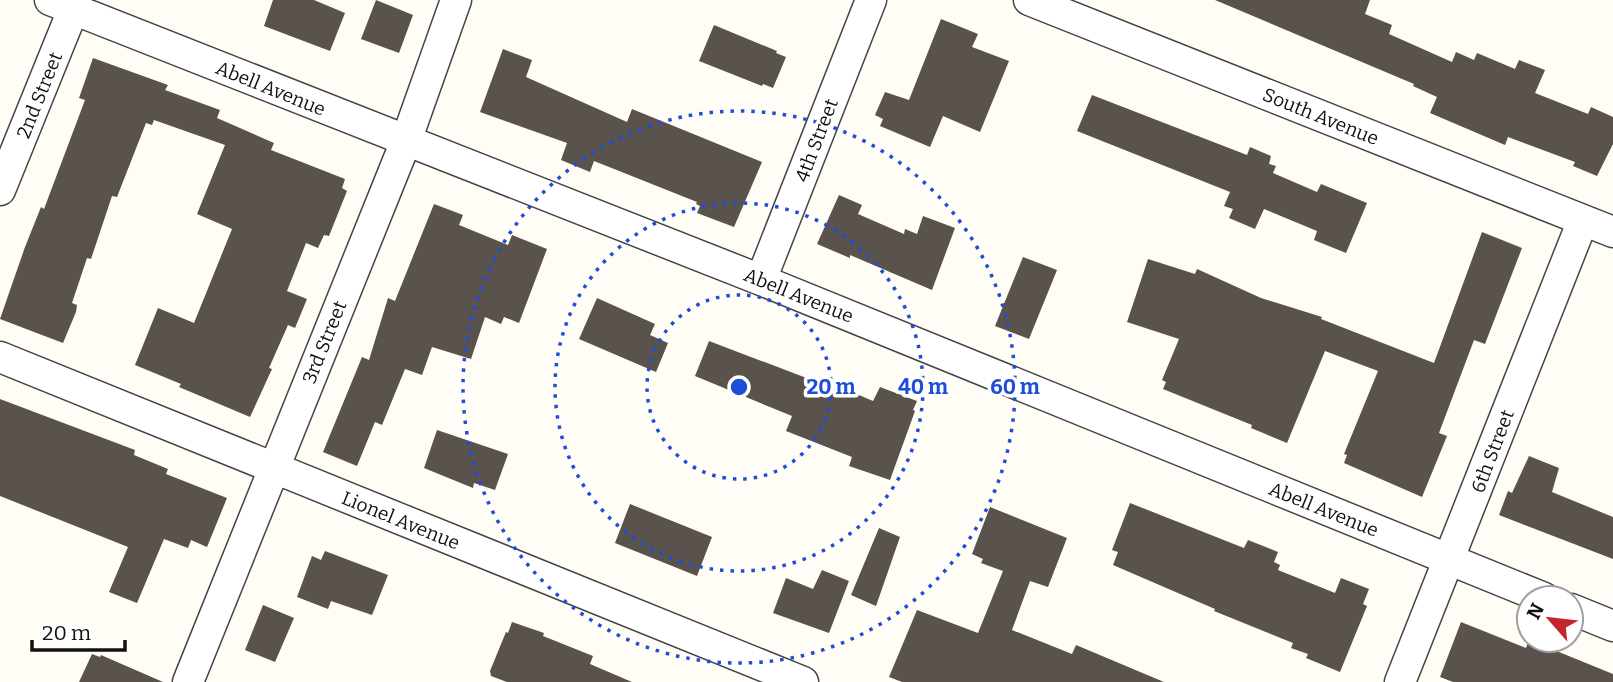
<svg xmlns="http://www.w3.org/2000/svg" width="1613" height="682" font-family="Bitter,serif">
<rect width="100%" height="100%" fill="#fffdf5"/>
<path fill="#5a524d" d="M273,0h41l31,13 -15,38 -66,-25z
M376,0l37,15 -14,38 -38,-14z
M1215,0h155l-5,14 27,11 -3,9 63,28 4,-10 18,8 3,-7 38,16 4,-9 26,10 -10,23 53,21 3,-7 22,10v27l-16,32 -24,-10 2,-4 -67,-25 -3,8 -75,-32 7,-16 -24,-11 1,-2z
M941,19l37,15 -6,13 37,14 -29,71 -37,-16 -13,31 -50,-21 3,-7 -8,-4 10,-23 24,8z
M714,25l63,26 -1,2 10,4 -13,31 -10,-4 -1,2 -63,-25z
M503,49l29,11 -6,17 101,45 5,-13 130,53 -28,65 -37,-14 3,-7 -4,-2 1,-2 -103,-41 -4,11 -29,-12 6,-17 -87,-31z
M93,58l75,27 -3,5 55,20 -3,8 57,25 -3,7 74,29 -3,9 5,3 -18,45 -5,-1 -6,13 -12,-5 -19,48 20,8 -12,29 -7,-3 -19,43 3,1 -22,48 -71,-30 2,-3 -46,-19 23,-57 36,15 38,-94 -35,-15 28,-69 -71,-25 -2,5 -6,-2 -29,74 -5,-1 -21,63 -4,-1 -15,45 5,2 -1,7 -13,31 -63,-24 25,-72 16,-40 3,2 41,-109 -6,-2z
M1092,95l155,60 3,-8 21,9 -2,8 7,2 -3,7 44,19 4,-8 46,19 -21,50 -32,-13 3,-9 -53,-22 -9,20 -26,-11 4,-9 -9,-3 6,-14 -153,-61z
M839,195l23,10 -4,9 46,20 1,-5 12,5 6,-18 32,12 -23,62 -82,-35v3l-33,-14z
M434,204l29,11 -4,10 49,20 4,-10 35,14 -28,74 -15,-6 -3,7 -16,-7 -14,42 -39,-12 -10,28 -17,-6 -23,56 -7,-3 -18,44 -34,-14 39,-95 7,3 19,-62 7,3z
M1482,232l40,16 -37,96 -11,-4 -35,93 8,3 -25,61 -78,-34 3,-8 -3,-1 34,-83 -53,-20 -38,92 -36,-15 1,-3 -89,-36 3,-7 -4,-2 17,-41 -52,-17 21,-63 47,15 2,-5 64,29 61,19 -1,2 113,44z
M1023,257l34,13 -28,69 -34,-13z
M597,298l58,26 -5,11 18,8 -12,29 -77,-33z
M709,341l108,41 2,-4 54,23 7,-14 37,14 -4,9 2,1 -25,69 -41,-14 3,-9 -66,-26 6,-15 -97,-40z
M0,399l135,51 -1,5 34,14 -2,5 61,24 -20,49 -16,-7 -3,8 -24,-9 -27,64 -28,-11 19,-45 -128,-51z
M437,430l71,24 -13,36 -21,-7 -1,5 -49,-20z
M1529,456l30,12 -7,24 61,25v42l-114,-44 9,-24 4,2z
M1130,503l114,45 4,-8 30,12 -4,10 6,3 -2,5 57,23 6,-15 28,11 -6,15 4,2 -27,66 -34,-14 2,-4 -17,-6 2,-5 -79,-32 1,-2 -102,-44 5,-13 -6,-2z
M630,504l82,33 -15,39 -82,-33z
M990,507l77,31 -19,49 -18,-6 -18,49 60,24 4,-9 88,37h-262l-13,-5 28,-67 61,23 25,-62 -22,-8 2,-4 -11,-5z
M879,528l21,9 -24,69 -25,-11z
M325,551l63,24 -16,40 -41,-14 -3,8 -31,-12 15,-41 9,4z
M822,570l27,11 -20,52 -56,-20 13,-35 27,11z
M263,605l31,13 -19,44 -30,-12z
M512,622l32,11 -1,3 50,20 -3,8 42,18h-125l-16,-6 -1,-5 16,-39 2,1z
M1461,622l65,26 3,-8h6l20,8 -1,2 59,24v8h-160l-13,-5z
M92,654l8,3 1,-2 62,27h-84z"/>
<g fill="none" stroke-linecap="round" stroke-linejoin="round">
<g stroke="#444" stroke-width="33">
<path id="street" d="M50,0l711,280 783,318
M1029,0l584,232
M0,190l77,-190
M761,280l110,-280
M0,357l803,325
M1571,609l42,17
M188,682l218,-541 50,-141
M1400,682l183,-462"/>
</g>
<use href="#street" stroke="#fff" stroke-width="30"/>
</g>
<g fill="none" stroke="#1d4ed8" stroke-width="3.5" stroke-dasharray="3.5 7">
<circle cx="739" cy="387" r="92"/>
<circle cx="739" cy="387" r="184"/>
<circle cx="739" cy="387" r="276"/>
</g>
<g text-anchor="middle" stroke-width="7" stroke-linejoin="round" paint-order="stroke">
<g font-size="19" fill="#111" stroke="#fff">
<text transform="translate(271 88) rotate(22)" y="7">Abell Avenue</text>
<text transform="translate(39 95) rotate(-68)" y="7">2nd Street</text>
<text transform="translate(1321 116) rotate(22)" y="7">South Avenue</text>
<text transform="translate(816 140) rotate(-69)" y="7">4th Street</text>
<text transform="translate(799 295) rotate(22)" y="7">Abell Avenue</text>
<text transform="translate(324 342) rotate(-68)" y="7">3rd Street</text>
<text transform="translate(1492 451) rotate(-69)" y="7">6th Street</text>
<text transform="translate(1324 509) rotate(22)" y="7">Abell Avenue</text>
<text transform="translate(401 520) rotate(22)" y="7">Lionel Avenue</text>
</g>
</g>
<circle cx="739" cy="387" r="10" fill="#1d4ed8" stroke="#fff" stroke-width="3.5"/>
<g font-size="21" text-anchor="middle" font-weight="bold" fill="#1d4ed8" stroke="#fff" stroke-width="7" stroke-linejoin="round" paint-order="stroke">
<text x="831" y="394">20 m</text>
<text x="923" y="394">40 m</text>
<text x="1015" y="394">60 m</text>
</g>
<g transform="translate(1550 619) rotate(298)"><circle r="33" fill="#ffffff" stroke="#a0a0a0" stroke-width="2"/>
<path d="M0-5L12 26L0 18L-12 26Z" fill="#c4262e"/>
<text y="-10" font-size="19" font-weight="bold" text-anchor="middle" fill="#111111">N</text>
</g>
<path d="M32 640v10h93v-10" fill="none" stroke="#111111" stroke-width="3.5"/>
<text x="42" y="640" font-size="21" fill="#111111" stroke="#ffffff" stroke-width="5" paint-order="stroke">20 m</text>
</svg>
